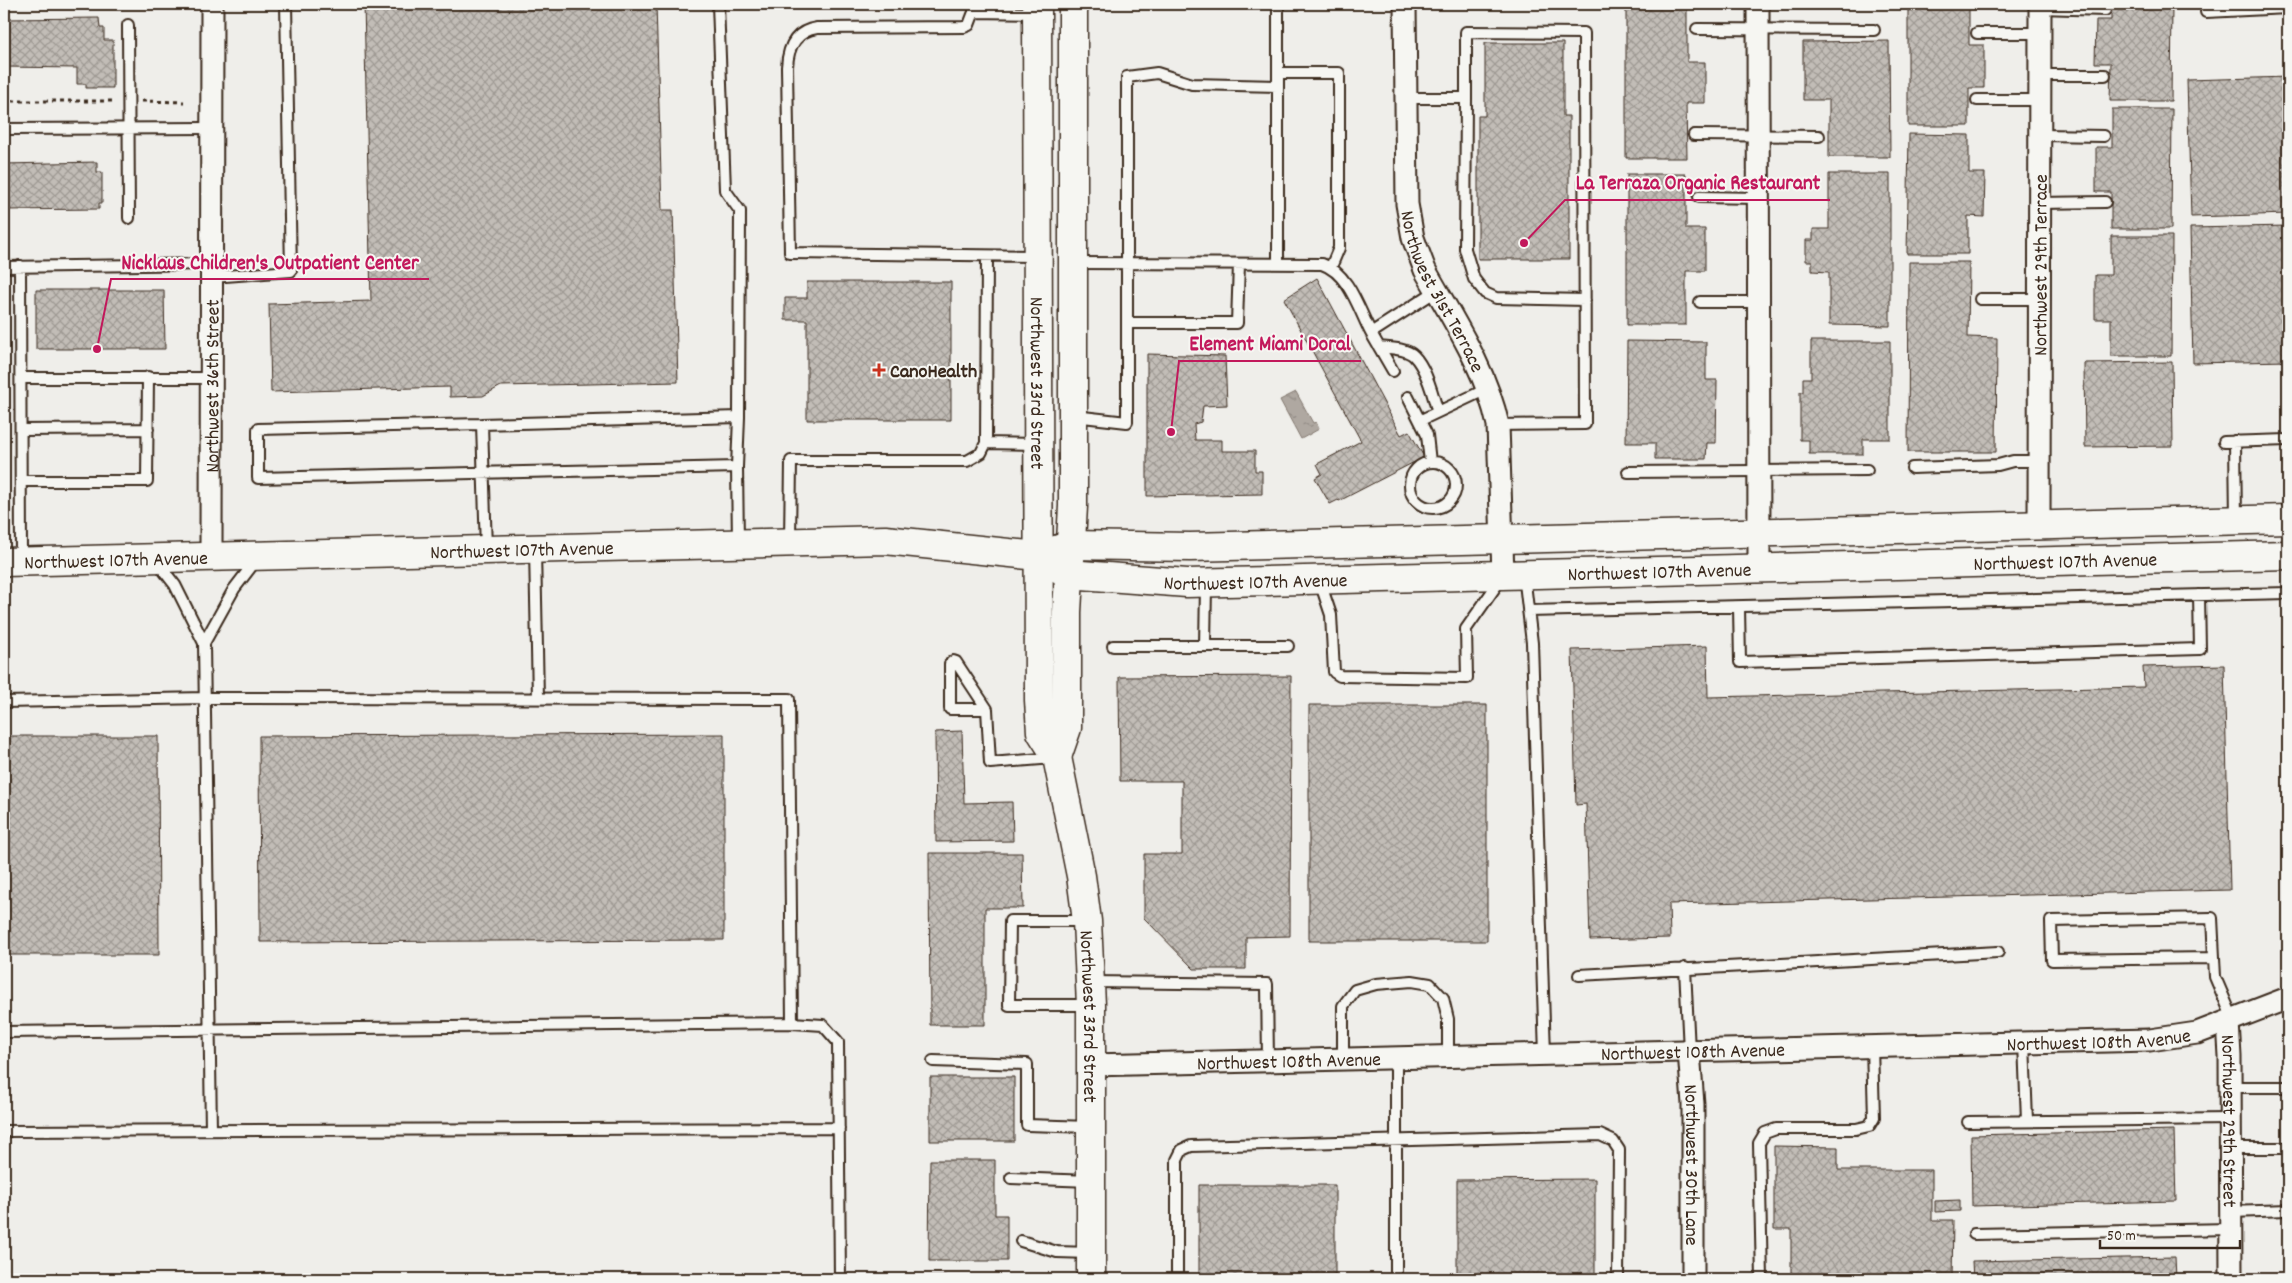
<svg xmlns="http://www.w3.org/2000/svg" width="2292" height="1283" font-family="Dekko,sans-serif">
<defs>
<pattern id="water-ripples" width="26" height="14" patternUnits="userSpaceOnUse" patternTransform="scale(1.25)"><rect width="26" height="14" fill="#afa8a1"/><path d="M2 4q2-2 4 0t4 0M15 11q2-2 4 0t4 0" fill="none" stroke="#908983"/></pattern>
<pattern id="building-cross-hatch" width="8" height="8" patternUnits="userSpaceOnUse" patternTransform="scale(1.25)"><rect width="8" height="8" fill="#c2bdb7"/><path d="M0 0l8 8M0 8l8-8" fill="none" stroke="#9f9a94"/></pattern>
</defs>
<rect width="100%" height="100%" fill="#efeeea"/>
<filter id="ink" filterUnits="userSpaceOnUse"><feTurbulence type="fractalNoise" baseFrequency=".02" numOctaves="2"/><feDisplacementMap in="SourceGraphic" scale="10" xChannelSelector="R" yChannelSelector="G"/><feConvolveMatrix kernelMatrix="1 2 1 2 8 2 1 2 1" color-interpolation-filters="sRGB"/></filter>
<g filter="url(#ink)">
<path fill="url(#water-ripples)" stroke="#81766d" d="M1296,392l17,31 3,-1 3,7 -18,10 -21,-39z"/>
<path fill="url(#building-cross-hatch)" stroke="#3b2a1e" d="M364,4h292l6,206h11l5,172 -177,4 -18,10 -33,1v-10l-179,5 -2,-88 102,-3z
M2111,4h61l-1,97h-61l1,-38h-16l1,-43h15z
M1908,7h61v38h15v43h-15v38h-61z
M1626,8h61v54h18v41h-19l1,55h-61z
M99,18l1,10h4v12h9v48h-27v-4h-9v-16l-73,-1v-48z
M1889,41l1,116h-61v-57h-26v-58z
M1485,43h78v73h6v143h-91v-143h7z
M2288,77v137l-97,3 -4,-137z
M2112,109h60l-1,120h-60v-37h-15v-45h16z
M1909,134l60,1v38h16l-1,44 -16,-1v38h-61z
M97,162v10h5v31h-3v6l-95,1v-46z
M1627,174h59v55h19v42h-19v54h-59z
M1829,174h61v152l-61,-1v-53l-17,-1v-10h-6v-21h7v-11h16z
M2288,226v135l-95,2 -3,-135z
M2111,236h61l-1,120h-60v-37h-16v-44h16z
M1909,262h60l-1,75 29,1 -1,114h-88z
M1317,278l84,157 8,-4 15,26 -85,44 -1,-1 -8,4 -15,-26 7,-4 -5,-10 44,-23 -77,-142z
M807,282h144v138h-144v-100h-22v-22h22z
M36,290h128l1,59h-129z
M1627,341l79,1v38h11l-1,63h-9l-1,16h-51v-16h-29z
M1811,341h79v98h-27v15h-54v-14h-9v-48h3v-14h8z
M1147,354l78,2 2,49 -24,1 -2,16 -7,2 1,16h27v11h33v20h7v23l-115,2z
M2172,362l1,84 -88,1 -1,-84z
M1707,646l1,51 436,-10 -1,-20 81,-2 6,225 -561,14 1,34 -80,2 -4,-136 -10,1 -4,-155z
M1291,676l-1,260 -44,1v32h-52l-50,-51v-64h38v-73h-62l-1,-104z
M1309,705h178v236h-178z
M962,731l2,72 48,-1 1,39 -77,1 -1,-110z
M724,734v206l-464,2 -1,-206z
M4,736h154l1,219h-155z
M929,853h93l1,55h-38v117h-55z
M930,1077h84v64h-84z
M2174,1130l2,71 -204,5 -1,-71z
M1774,1146l64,1v23h94v50h21l-1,59h-161v-50h-17z
M930,1160h65v55h12v46h-78z
M1595,1179v100h-138v-99z
M1199,1185h136v94h-136z
M1960,1200v11l-25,1v-11z
M2175,1257l1,22h-203l-1,-18z
M632,1273h59v6h-59z
M928,1277h58v2h-58z"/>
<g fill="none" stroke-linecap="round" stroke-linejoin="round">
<g stroke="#3b2a1e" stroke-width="14">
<path id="lane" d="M718,4l7,186 15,21 -1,206
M974,4v8l-5,13 -5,2 -147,1c-21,3 -29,18 -30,39l3,186 246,3
M1278,4v69h61v175l-8,19
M2040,8l65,2
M974,12l62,1
M2206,12l82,-4
M128,25l1,193
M1697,29l177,1
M1977,33h63
M2040,75h65
M1278,86v178
M1406,98h60v-66l118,1 1,391 -87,1
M1466,98l-1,151 9,30 11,14 11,5 89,2
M1977,100h63
M4,129l208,-1
M1694,135l125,1
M2040,135l64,1
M1699,197l59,1
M2039,203l66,-1
M1074,263l248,1c27,9 37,46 49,69l65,-42
M1239,264l-2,59h-110v-246l30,-4 35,11 86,2v-13
M20,266l1,294
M4,267l208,-3
M212,277l79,-6 -5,-267
M1980,299h59
M1700,302h58
M1371,333l22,38
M1379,347c10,1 27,1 35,9 12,12 19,38 23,54
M21,378h191
M1408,397l19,38 3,27
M1074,416l53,6v-99
M1421,420l68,-32
M482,424l-224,5v49l479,-11
M21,430l127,-1
M2235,441l1,79
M2224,442l64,-2
M986,443l1,-187
M1410 485a23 23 0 1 1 46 0a23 23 0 1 1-46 0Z
M1912,468l86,-3 15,-4h26
M1628,472l239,-2
M21,481h126l1,-104
M790,541l1,-80h176l14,-8 5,-10 51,1
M486,549l-4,-125 257,-7 -2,50 1,75
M535,550l3,148
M157,562l18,23 29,58 7,487
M1517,580l8,3 7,60 13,412
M1320,582l11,33 3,57 6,4 127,2 -1,-49 35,-50
M1739,607l1,55 460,-13 -1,-54
M1528,611l760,-18
M204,643l30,-54 23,-30
M1113,646h175
M1205,646l1,-61
M4,702l201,-4 584,1 3,324
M987,709h-37v-45l3,-3 3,1 31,47 3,54 64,-5
M1086,921h-76l-1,84h81
M2213,958l-161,2 -1,-39 161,-3 3,59 18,42
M1685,968l4,83
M1579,975l419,-23
M1091,982l176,2 1,77
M4,1032l788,-9 31,2 15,17 2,237
M2024,1042l3,79
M1396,1058v221
M1343,1059v-53l12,-16 21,-6 36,-3 18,3 13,14 5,21v39
M933,1061l94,3v61l63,2
M2230,1087h58
M1968,1122l262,-3
M4,1131l835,-3
M2231,1148h57
M1011,1178l79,3
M2231,1212l57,-2
M1974,1234l257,-5
M1021,1241l36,11 33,1
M1177,1279v-119l5,-10 9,-4 409,-11 13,6 6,9 -1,129
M1762,1279l-3,-136 6,-10 11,-4h80l13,-3 5,-8 -2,-72"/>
</g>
<g stroke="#3b2a1e" stroke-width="25">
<g id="street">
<path id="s1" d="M1405,4l2,200 6,34 12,32c28,50 61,99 73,155l5,150"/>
<path d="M1758,4l1,564"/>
<path id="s2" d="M2039,526l1,-522"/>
<path id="s3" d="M211,557l1,-553"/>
<path id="s4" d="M2228,1022l2,34 1,223"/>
<path id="s5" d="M1689,1051l4,53v175"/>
<path id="s6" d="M1091,1065l1059,-25 47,-7 91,-35"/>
</g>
</g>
<g stroke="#3b2a1e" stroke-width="31">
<g id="secondary">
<path id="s7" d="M1037,4l2,696 2,32 16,25 24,119 6,45 4,84v274"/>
<path d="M1038,556l33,-11 119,2 1098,-28"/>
<path id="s8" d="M4,562l881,-22 153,16 30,18 119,9 1101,-28"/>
<path d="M1057,757l10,-29v-116l6,-106v-502"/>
</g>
</g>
<path stroke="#3b2a1e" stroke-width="3" stroke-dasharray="4 4" stroke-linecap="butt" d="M4,101h112
M142,101l42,1"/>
<use href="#lane" stroke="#f6f6f2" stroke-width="10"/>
<use href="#street" stroke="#f6f6f2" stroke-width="21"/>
<use href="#secondary" stroke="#f6f6f2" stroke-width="28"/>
</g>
</g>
<path fill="#c8321e" stroke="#f6f6f2" stroke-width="2" d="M876.5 362.5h5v5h5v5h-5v5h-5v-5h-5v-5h5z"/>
<g text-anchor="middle" stroke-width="4" stroke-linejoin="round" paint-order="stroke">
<g font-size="20" fill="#3b2a1e" stroke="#f6f6f2">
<text dy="7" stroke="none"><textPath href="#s2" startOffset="261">Northwest 29th Terrace</textPath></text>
<text dy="7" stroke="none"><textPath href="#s1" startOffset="295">Northwest 31st Terrace</textPath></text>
<text dy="7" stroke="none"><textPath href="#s7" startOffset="379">Northwest 33rd Street</textPath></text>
<text dy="7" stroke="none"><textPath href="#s3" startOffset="171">Northwest 36th Street</textPath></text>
<text dy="7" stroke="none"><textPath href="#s8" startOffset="518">Northwest 107th Avenue</textPath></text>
<text dy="7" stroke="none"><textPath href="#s8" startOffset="112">Northwest 107th Avenue</textPath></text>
<text dy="7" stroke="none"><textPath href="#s8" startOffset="2068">Northwest 107th Avenue</textPath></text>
<text dy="7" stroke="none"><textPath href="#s8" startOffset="1662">Northwest 107th Avenue</textPath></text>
<text dy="7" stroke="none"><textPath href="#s8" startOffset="1258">Northwest 107th Avenue</textPath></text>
<text dy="7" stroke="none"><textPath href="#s7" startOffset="1020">Northwest 33rd Street</textPath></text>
<text dy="7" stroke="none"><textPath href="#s6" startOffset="1008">Northwest 108th Avenue</textPath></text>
<text dy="7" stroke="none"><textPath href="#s6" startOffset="602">Northwest 108th Avenue</textPath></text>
<text dy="7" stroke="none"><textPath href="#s6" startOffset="198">Northwest 108th Avenue</textPath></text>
<text dy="7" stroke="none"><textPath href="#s4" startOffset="99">Northwest 29th Street</textPath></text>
<text dy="7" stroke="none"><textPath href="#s5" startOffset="114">Northwest 30th Lane</textPath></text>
</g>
<g font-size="20" font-weight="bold" fill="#3b2a1e" stroke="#f6f6f2" text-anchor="start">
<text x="890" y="377">CanoHealth</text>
</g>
</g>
<path fill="none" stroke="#c2185b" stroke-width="2" d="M1524 243L1565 200H1830M97 349L111 279H429M1171 432L1179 361H1361"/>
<g fill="#c2185b" stroke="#f6f6f2" stroke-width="2">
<circle cx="1524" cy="243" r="5"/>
<circle cx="97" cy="349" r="5"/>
<circle cx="1171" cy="432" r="5"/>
</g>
<g font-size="21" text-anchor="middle" font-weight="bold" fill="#c2185b" stroke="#f6f6f2" stroke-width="4" stroke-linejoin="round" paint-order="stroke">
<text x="1698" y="189">La Terraza Organic Restaurant</text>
<text x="270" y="269">Nicklaus Children's Outpatient Center</text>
<text x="1270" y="350">Element Miami Doral</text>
</g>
<rect width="2292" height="1283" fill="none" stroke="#f6f6f2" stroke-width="20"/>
<rect x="10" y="10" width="2272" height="1263" fill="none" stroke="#3b2a1e" stroke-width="2" filter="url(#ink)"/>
<path d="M2100 1240v8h140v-8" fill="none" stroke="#3b2a1e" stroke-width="2.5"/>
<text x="2107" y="1240" font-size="15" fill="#3b2a1e" stroke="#f6f6f2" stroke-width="4" paint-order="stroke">50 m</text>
</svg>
